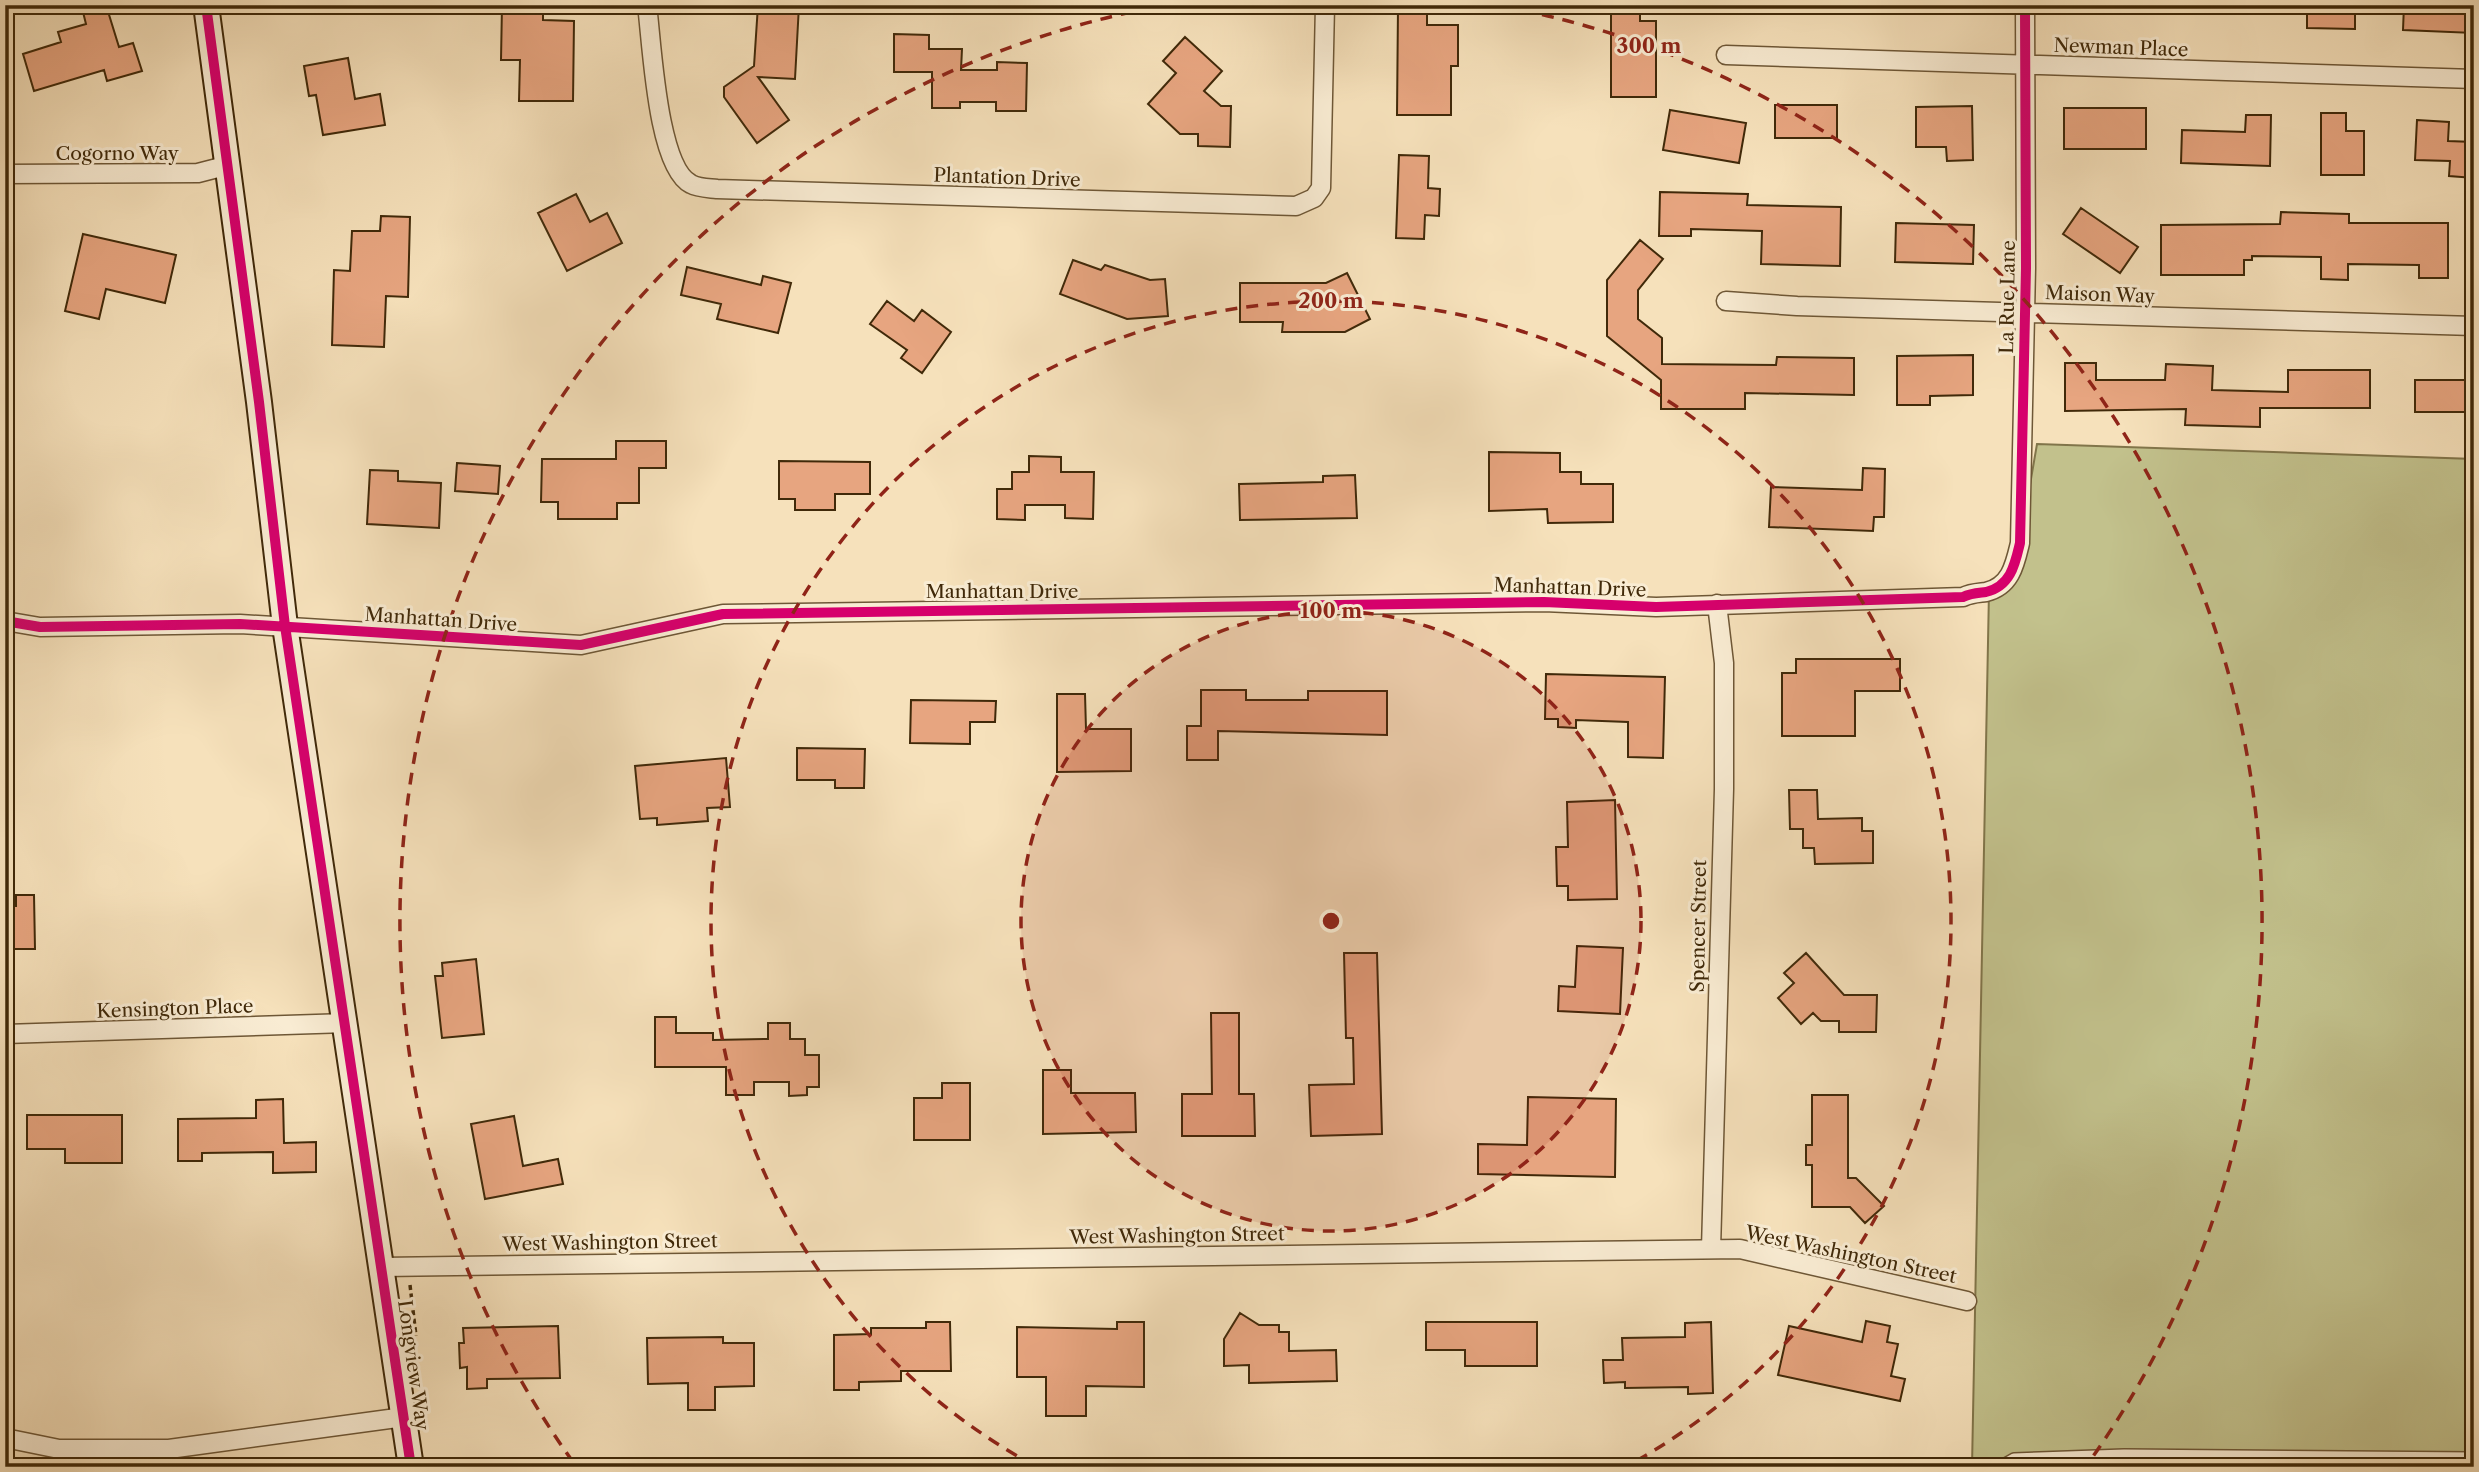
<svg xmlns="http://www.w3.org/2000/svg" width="2479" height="1472" font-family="'Libre Caslon Text',serif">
<rect width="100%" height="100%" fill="#f6e1bb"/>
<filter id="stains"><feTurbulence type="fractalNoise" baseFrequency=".00286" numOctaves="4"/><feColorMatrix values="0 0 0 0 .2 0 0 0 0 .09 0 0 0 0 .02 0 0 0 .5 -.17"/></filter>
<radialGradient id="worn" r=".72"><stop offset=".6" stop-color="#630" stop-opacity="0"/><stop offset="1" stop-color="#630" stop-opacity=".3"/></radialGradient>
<path fill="#c2c18c" stroke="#81754a" stroke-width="2" d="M2037,444l437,15v1008h-502l17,-876 31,-48z"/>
<path fill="#e7a580" stroke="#402909" stroke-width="2" d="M92,5h14l13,42 14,-4 9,28 -35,10 -3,-11 -70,21 -11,-37 38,-12 -3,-10 28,-8 -4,-16z
M502,5l41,1v14l31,1 -1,80h-54l1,-41h-19z
M758,5h41l-4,74 -37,-2 31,43 -32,23 -33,-46v-10l30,-21z
M2307,5h48v24l-48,-1z
M2404,5h70v28l-71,-3z
M1398,7h29v18h31v41h-7v49h-54z
M1611,7h29v14h16v76h-45z
M894,34l35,1v14h33l-1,21h36v-8l30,1 -1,48h-30v-9h-36v6h-28v-36h-38z
M1185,37l37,34 -18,20 17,15h10l-1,41 -32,-1v-12h-18l-32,-30 28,-31 -13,-12z
M348,58l7,41 25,-5 5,31 -62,10 -7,-40 -7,1 -5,-30z
M1775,105h62v33h-62z
M1972,106l1,54 -26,1 -1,-14h-30v-40z
M2064,108h82v41h-82z
M1670,110l76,13 -7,40 -76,-13z
M2321,113h25v18h18v44h-43z
M2246,115h25l-1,51 -89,-3 1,-33 63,2z
M2417,120l32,2 -1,19 26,1v36l-25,-2 1,-15 -35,-1z
M1399,155l30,1 -1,32 12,1 -1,27 -14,-1 -1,24 -28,-1z
M1660,192l88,2 -1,11 94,2 -1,59 -79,-2 1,-33 -71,-2v7h-32z
M576,194l14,28 17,-9 15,30 -55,28 -29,-58z
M2081,208l57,39 -18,26 -57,-39z
M2281,212l68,2v9h99v55h-29v-13l-71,-1v16l-27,-1v-22l-69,-1v4h-8v15h-83v-50l119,-1z
M381,216l29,1 -2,80 -22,-1 -2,51 -52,-2 2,-75 16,1 2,-40h28z
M1896,223l78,2 -1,39 -78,-2z
M83,234l93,21 -11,48 -59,-14 -7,30 -34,-8z
M1640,240l23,19 -25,31v29l24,19v26l114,1 1,-8 77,1v37l-109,-2v16h-84v-29l-54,-44v-56z
M1073,260l28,10 4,-5 45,15 15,-1 3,37 -41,3 -67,-25z
M687,267l74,18 2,-9 28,7 -13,50 -61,-14 4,-15 -40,-9z
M1347,273l23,46 -25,13h-63l1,-10h-43v-39h86z
M887,301l27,20 8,-11 29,22 -29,41 -21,-15 6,-8 -37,-26z
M1973,355v40l-43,1v9h-33v-49z
M2065,363h31v17h69l1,-16 47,2 -1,24 76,2v-22h82v38h-110v19l-75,-2 1,-16 -121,2z
M2415,380h53v32h-53z
M616,441h50v27h-27v35h-22v16h-59v-17h-17l1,-43h74z
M1489,452l71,1v19h21v12h32v38l-65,1 -1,-14 -58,2z
M1029,456l32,1v15h33l-1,47 -28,-1v-13h-40v15l-28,-1v-30h15v-17h17z
M779,461l91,1v32h-35v16h-40v-11h-16z
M457,463l43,3 -2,28 -43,-3z
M1863,468l22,1 -1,48h-10l-1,14 -104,-4 2,-40 91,3z
M370,470l28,1v10l43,2 -2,45 -72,-4z
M1355,475l2,43 -117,2 -1,-36 84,-2v-6z
M1796,659h104v32h-45v45h-73v-63h14z
M1546,674l119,3 -2,81 -35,-1v-35l-52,-2v8l-18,-1v-8h-13z
M1201,690h45v10h62v-9h79v44l-169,-4v29h-31v-34h14z
M1057,694h28l1,35h45v42l-74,1z
M911,700l85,1 -1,21h-25v22l-60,-1z
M797,748l68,1 -1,39h-29v-8h-38z
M726,758l4,49 -23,1 1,13 -51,4v-7l-17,1 -5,-53z
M1789,790h28l1,29 44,-1v13h11v32l-58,1 -1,-16h-11v-19h-13z
M1615,800l2,99 -49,1v-14h-11l-1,-39h12l-1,-45z
M16,895h18l1,54h-30v-43h11z
M1577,946l46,2 -3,66 -62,-3 1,-25 16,1z
M1344,953h33l5,181 -71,2 -2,-51 45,-1 -1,-46h-7z
M1806,953l38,42h33l-1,37h-37v-11h-18l-8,-8 -12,11 -23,-26 16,-15 -10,-10z
M476,959l8,75 -42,4 -7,-62h8l-1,-13z
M1211,1013h28v81h15l1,42h-73v-42h30z
M655,1017h21v16h37v7l55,-1v-16h22v16h15v16h14v32h-12v8l-18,1v-14h-35v13h-28v-28h-71z
M1043,1070h28v23h64l1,39 -93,2z
M942,1083h28v57h-56v-42h28z
M1812,1095h36v83h8l28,28 -19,17 -15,-16h-38v-42h-6v-20h6z
M1528,1097l88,2 -1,78 -137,-3v-30l49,1z
M283,1099l1,44 32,-1v30l-43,1v-21l-71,1v8h-24v-42l78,-1v-18z
M27,1115h95v48h-57v-14h-38z
M514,1116l9,50 35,-7 5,25 -78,15 -14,-75z
M1240,1313l19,12h20v7h10v19l47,-1 1,31 -88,2v-18l-25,1v-27z
M1866,1321l24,5 -3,16 11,2 -7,32 14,3 -5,22 -122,-26 11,-49 73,16z
M926,1322h24l1,49h-50v10l-42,1v8h-25v-55l37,-1v-6h55z
M1117,1322h27v65l-58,-1v30h-40v-39h-29v-50l100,2z
M1426,1322h111v44h-72v-16h-39z
M1711,1322l2,71 -25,1v-7l-63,1v-6l-21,1 -1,-23h20l-1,-22 63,-1v-14z
M558,1326l2,52 -73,1v9l-20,1v-22l-7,1 -1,-25h5l-1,-15z
M723,1337v6h31v43l-39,1v23h-27v-27l-40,1 -1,-46z"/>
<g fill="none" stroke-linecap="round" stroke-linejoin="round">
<g stroke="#6e5736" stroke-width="12">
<path id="lane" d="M1998,1467l16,-9 110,-4 350,3"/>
</g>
<g stroke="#6e5736" stroke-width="21">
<path id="street" d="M647,5c5,38 10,162 44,179 7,4 18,4 26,5l579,17 18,-8 7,-10 4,-183
M1726,55l748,24
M5,174l193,-1 31,-8
M1726,301l71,5 677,20
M5,621l35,6 200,-3 341,21 142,-31 821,-12 112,5 307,-10c8,-4 15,-4 23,-5 25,-6 29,-28 34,-49l6,-275 -1,-263
M5,1034l342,-11
M1711,1249l13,-460v-126l-7,-59
M382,1267l1358,-18 227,52
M5,1438l54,11h110l235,-32"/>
</g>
<g stroke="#402909" stroke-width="28">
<path id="secondary" d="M206,5l53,397 26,224 126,841"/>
</g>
<path stroke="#402909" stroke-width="3.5" stroke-dasharray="5 3.5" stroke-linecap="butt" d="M410,1285l6,51"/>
<use href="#lane" stroke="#f9ecd3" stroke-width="9"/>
<use href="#street" stroke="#f9ecd3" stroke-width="18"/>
<use href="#secondary" stroke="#f9ecd3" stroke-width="24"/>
<g stroke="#f9ecd3" stroke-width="15">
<path id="cycleway" d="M206,5l53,397 26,224 126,841
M5,621l35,6 200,-3 341,21 142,-31 821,-12 112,5 307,-10c8,-4 15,-4 23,-5 25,-6 29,-28 34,-49l6,-275 -1,-263"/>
</g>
<use href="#cycleway" stroke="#d6006c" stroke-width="10"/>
</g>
<circle cx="1331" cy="921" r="310" fill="#8f2418" fill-opacity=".12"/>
<g fill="none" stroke="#8f2418" stroke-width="3.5" stroke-dasharray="12 9">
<circle cx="1331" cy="921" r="310"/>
<path d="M1035 1466A620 620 0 1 1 1627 1466"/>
<path d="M573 1462A931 931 0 0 1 1161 6M1501 6A931 931 0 0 1 2089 1462"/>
</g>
<g text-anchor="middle" stroke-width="6" stroke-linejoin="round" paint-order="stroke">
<g font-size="19" fill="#402909" stroke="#f9ecd3">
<text transform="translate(2121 47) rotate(2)" y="7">Newman Place</text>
<text x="117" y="160">Cogorno Way</text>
<text transform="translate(1007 177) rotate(2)" y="7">Plantation Drive</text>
<text transform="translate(2100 294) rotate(2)" y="7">Maison Way</text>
<text transform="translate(2007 297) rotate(-89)" y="7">La Rue Lane</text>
<text transform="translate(1570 587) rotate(2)" y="7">Manhattan Drive</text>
<text x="1002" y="598">Manhattan Drive</text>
<text transform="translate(441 619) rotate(4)" y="7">Manhattan Drive</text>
<text transform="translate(1698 926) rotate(-89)" y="7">Spencer Street</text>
<text transform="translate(175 1008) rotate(-2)" y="7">Kensington Place</text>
<text transform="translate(1177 1235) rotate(-1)" y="7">West Washington Street</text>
<text transform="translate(610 1242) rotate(-1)" y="7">West Washington Street</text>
<text transform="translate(1851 1254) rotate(12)" y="7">West Washington Street</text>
<text transform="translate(414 1365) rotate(82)" y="7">Longview Way</text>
</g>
</g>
<circle cx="1331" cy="921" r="10" fill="#8f2418" stroke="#f9ecd3" stroke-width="3.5"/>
<g font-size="21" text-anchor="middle" font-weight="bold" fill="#8f2418" stroke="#f9ecd3" stroke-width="6" stroke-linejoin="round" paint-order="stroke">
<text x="1649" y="53">300 m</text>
<text x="1331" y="308">200 m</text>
<text x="1331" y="618">100 m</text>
</g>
<rect width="2479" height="1472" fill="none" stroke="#f6e1bb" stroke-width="28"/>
<rect x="7" y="7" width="2465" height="1458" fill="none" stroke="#402909" stroke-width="3.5"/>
<rect x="14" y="14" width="2451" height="1444" fill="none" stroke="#402909" stroke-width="2"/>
<rect width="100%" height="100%" filter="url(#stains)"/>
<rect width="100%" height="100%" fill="url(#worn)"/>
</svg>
